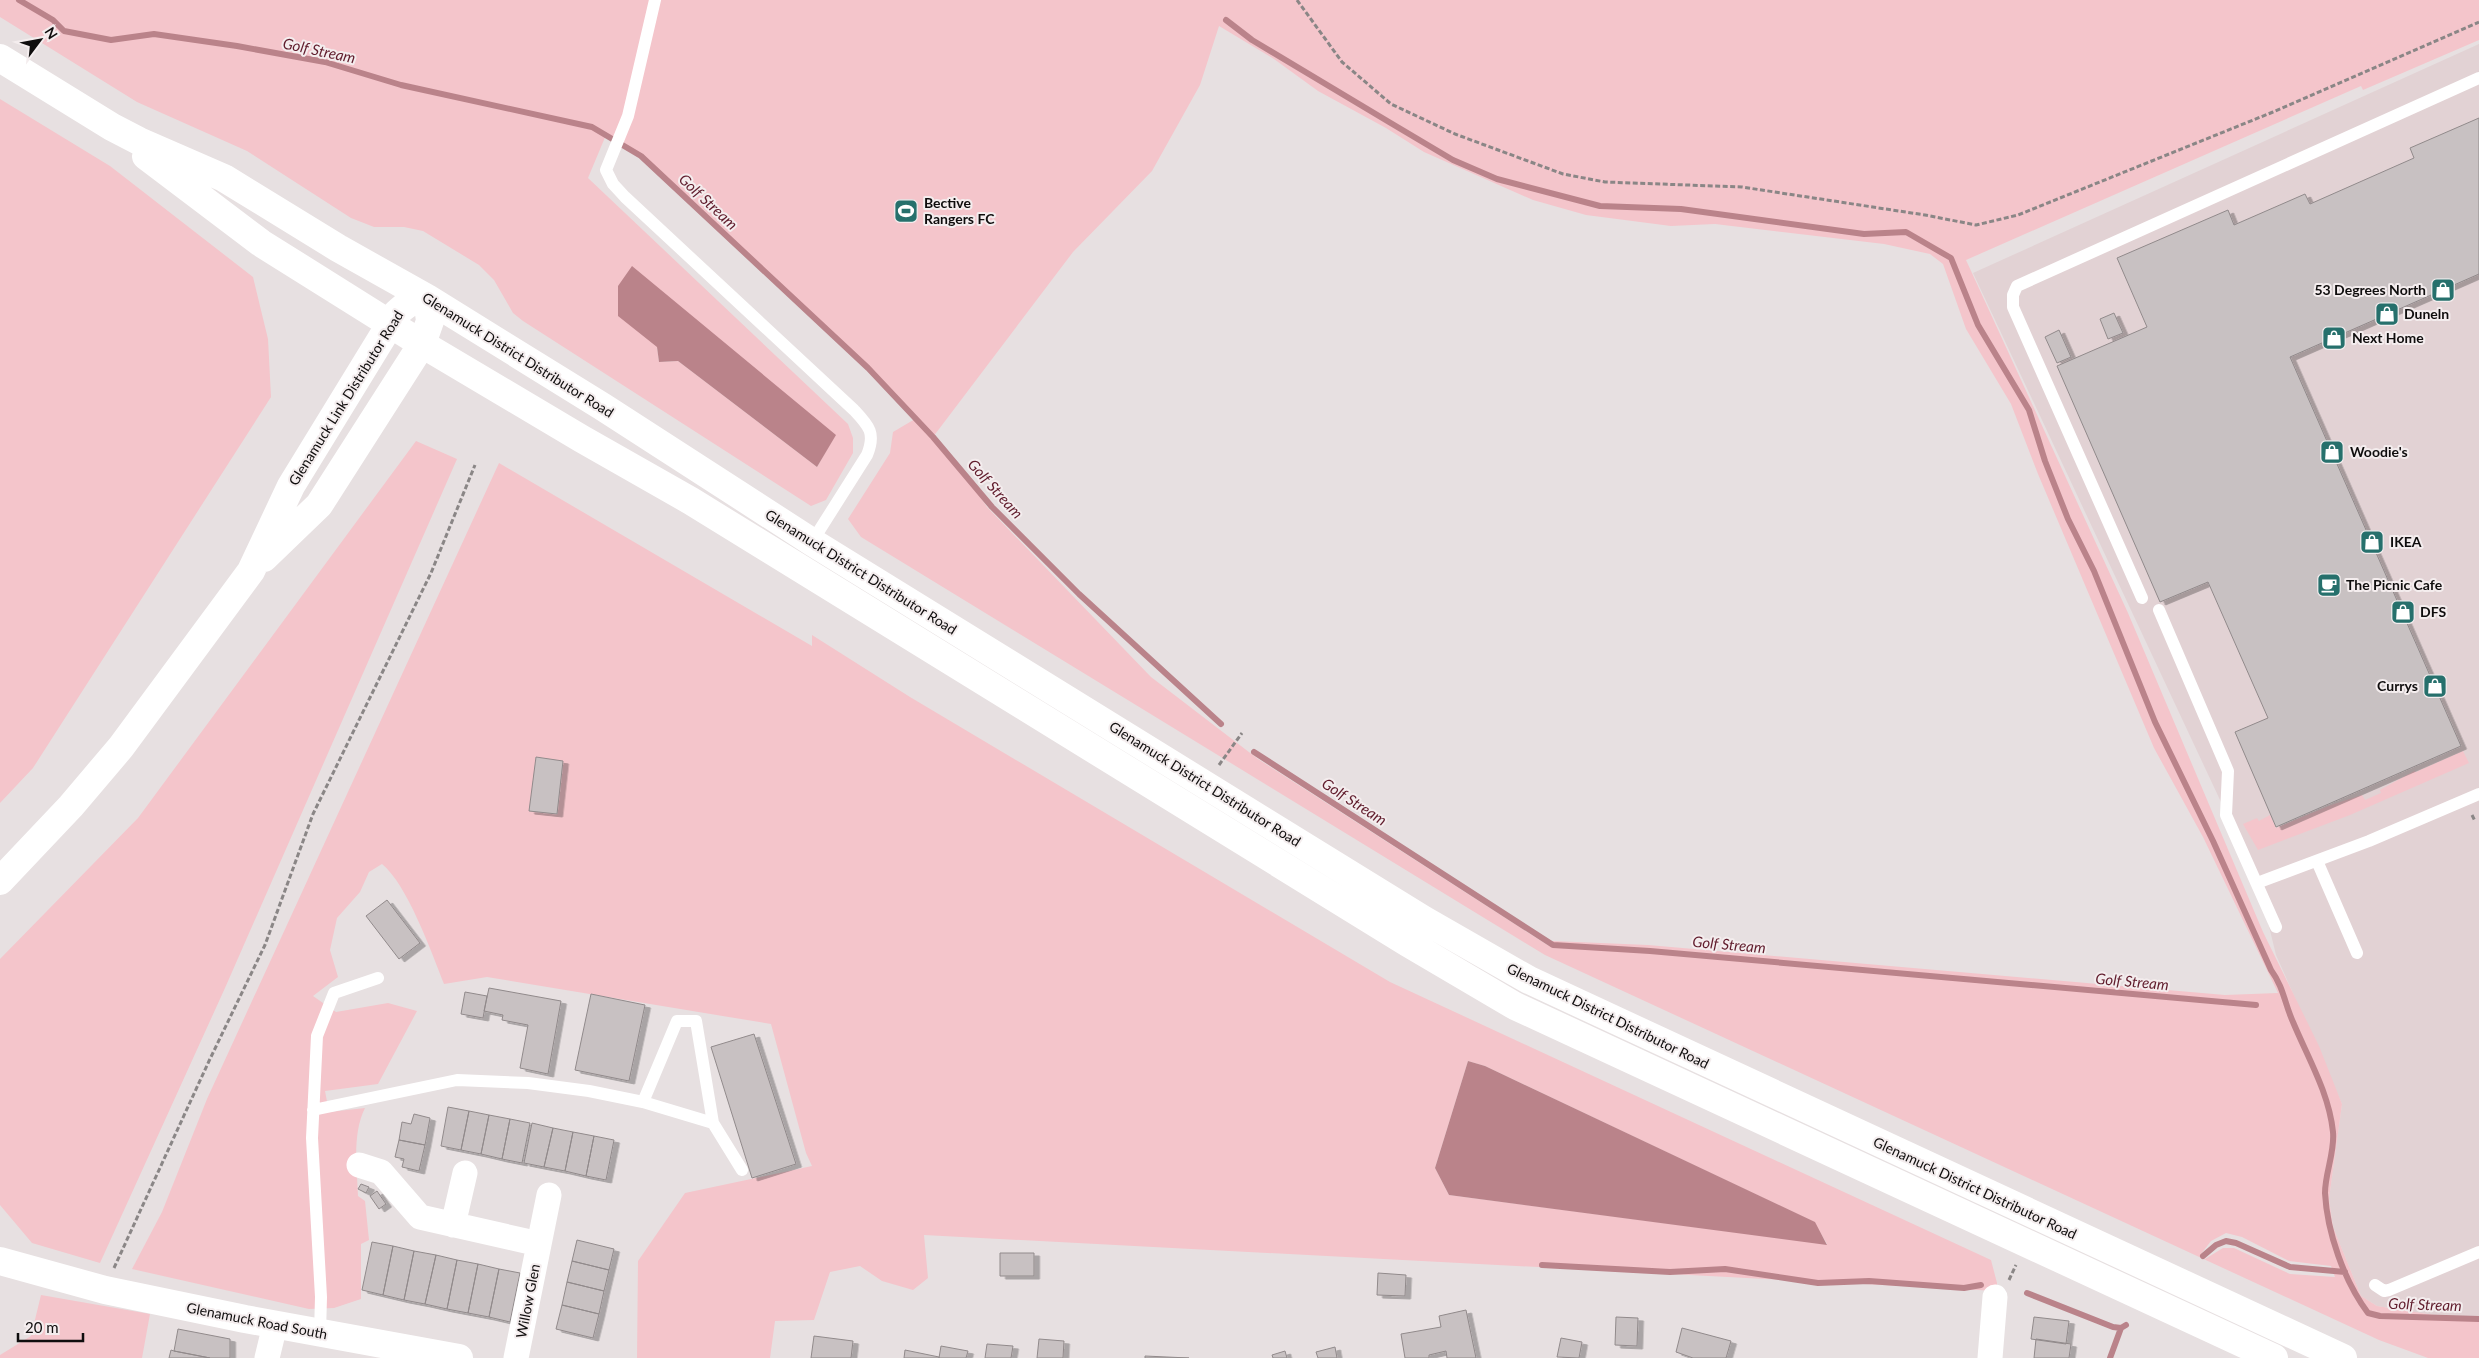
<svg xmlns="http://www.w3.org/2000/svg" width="2479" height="1358" font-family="Lato,sans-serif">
<defs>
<filter id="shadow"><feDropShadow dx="5.5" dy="3" stdDeviation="0" flood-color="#0004"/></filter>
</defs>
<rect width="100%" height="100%" fill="#e7e0e1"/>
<path fill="#e2d2d4" d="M2479,44v1273l-45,-2 -57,-9 -16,-10 -28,-69 -4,-28 13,-95 -66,-149 -18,-74 -285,-608z"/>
<path fill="#f4c5cb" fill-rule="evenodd" d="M0,0h2479v40l-116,50 -2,-4 -395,174 162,353 135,319 56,114 23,58 -13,95 4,28 28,69 16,10 57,9 45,2v41h-51l-49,-18 -834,-385 -684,-418 -13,-18 42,-66 3,-21 22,-13 -47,-51 -227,-212 -35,-21 -18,43 260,246 5,14v15l-27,47 -15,6 -288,-185 -10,-8 -19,-33 -15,-15 -56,-34 -19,-4h-30l-23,-9 -104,-67 -110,-49 -137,-85zM1219,26l55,33 44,32 68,37 38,24 109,48 53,15 85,11 44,-2 169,20 46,10 13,10 23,65 45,75 27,70 116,274 49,89 75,156 -53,2 -577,-50 -95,-4 -4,5 -291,-187 -107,-82 -164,-170 -28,-41 -26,-29 140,-185 79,-81 48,-86zM657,347l178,88 -18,32 -139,-106 -19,1zM2226,1233l16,4 47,24 42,5 4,11 -45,-3 -56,-26h-11l-18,11 -4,-5 10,-13z
M0,99l110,67 143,111 15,62 3,58 -238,371 -33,35z
M416,441l41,18 -232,529 -125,275 -68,-20 -32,-38v-246l138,-141z
M499,463l313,183v-11l98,62 480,285 601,278 6,23v8l-1073,-56 4,43 -15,12 -31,-9 -22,-15 -30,6 -16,48 -39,1 -5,37h-133l1,-97 47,-68 127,-27 -6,-13 -35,-129 -284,-47 -43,7c-12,-31 -37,-100 -62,-120l-13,8 -9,20 -23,26 -7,32 8,27 -25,19 23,16 52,-9 29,8 -39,73 -53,7 4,21 36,-4c-13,26 -8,60 -7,88l7,5 4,39 -8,4v55l-27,9 -25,1 -177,-40 30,-57 45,-113zM1468,1061l17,5 329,156 13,22 -378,-49 -14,-27z
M2463,751l6,12 -119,52 -92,35 -15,-26 14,-6 2,3 11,-6 6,13 55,-23 31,-10 3,5 16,-7 -1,-3 34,-19 2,1z
M41,1295l109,19 -8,44h-142v-3l31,-19z"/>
<path fill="#ba838a" d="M632,266l204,169 -19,32 -139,-106 -19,1 -2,-15 -39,-31v-30z
M1468,1061l17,5 330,156 12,23 -378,-50 -14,-27z"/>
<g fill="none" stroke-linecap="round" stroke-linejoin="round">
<path stroke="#ba838a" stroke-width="6" d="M19,0l34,20 11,11 47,9 43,-6 83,12 88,16 76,23 191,42 49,29 227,212 65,69 59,70 87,87 142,130
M1226,20l26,20 137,82 64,38 44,19 103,27 81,3 183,25 42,-2 45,26 27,67 51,85 16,51 23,58 26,52 61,151 58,119 58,129c13,18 13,32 22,52 15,36 36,71 40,110 2,20 -8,41 -8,61 2,39 19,88 43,120l12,3 99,3
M1254,752l299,193 97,6 606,54
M2203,1256l13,-11 10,-4 10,2 54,24 55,5
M1542,1265l128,7 55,-3 93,14 51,-2 95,7 17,-3
M2027,1293l86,34 8,1 5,-3
M2110,1358l11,-30"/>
</g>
<path fill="#c8c1c2" stroke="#918a8b" filter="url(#shadow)" d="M2479,118v156l-189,83 171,389 -185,81 -41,-95 33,-14 -60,-136 -48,20 -103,-236 90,-39 -30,-69 111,-48 6,15 71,-31 5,10 104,-46 -4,-10z
M2114,313l9,20 -15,6 -8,-20z
M2059,330l12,27 -14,6 -12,-26z
M536,757l27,4 -6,53 -28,-3z
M387,900l33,43 -21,16 -33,-43z
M489,988l72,13 -13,73 -28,-6 8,-43 -26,-5 1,-5 -19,-4z
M465,992l22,4 -4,22 -22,-4z
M591,994l54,11 -16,76 -54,-11z
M754,1034l42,130 -44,14 -41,-131z
M448,1107l21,4 -8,39 -20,-4z
M469,1111l20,4 -8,39 -20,-4z
M414,1114l16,4 -5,27 -26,-5 3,-18 9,2z
M489,1115l21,4 -8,40 -21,-5z
M510,1119l20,4 -8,40 -20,-4z
M532,1123l21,5 -9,39 -20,-4z
M553,1128l20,4 -8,39 -21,-4z
M573,1132l21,4 -8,40 -21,-5z
M594,1136l20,4 -8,40 -20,-4z
M399,1140l26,5 -6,26 -17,-4 2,-8 -9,-2z
M361,1184l8,3 -3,6 -8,-4z
M377,1191l9,13 -7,5 -9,-13z
M577,1240l37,9 -5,21 -37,-9z
M372,1242l21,4 -10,49 -21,-5z
M393,1246l21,5 -10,49 -21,-5z
M414,1251l22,4 -11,49 -21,-4z
M1000,1253h34v23h-34z
M436,1255l21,5 -10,49 -22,-5z
M457,1260l21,4 -10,49 -21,-4z
M572,1261l37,9 -5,21 -37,-9z
M478,1264l21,5 -10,48 -21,-4z
M499,1269l21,4 -10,49 -21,-5z
M1378,1273l28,2 -1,21 -28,-1z
M567,1282l37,9 -5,23 -37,-9z
M562,1305l37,9 -6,24 -37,-9z
M1466,1310l10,48h-29l-1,-7 -17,4v3h-24l-4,-24 40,-7 -2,-11z
M1616,1317l22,1 -1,28 -22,-1z
M2034,1317l35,4 -3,23 -35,-5z
M1682,1328l49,13 -5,17h-33l-17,-6z
M178,1329l52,10v19h-20l-36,-7z
M814,1336l39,5 -2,17h-40z
M1561,1338l21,4 -3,16 -22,-1z
M1039,1339l25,2 -1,17h-26z
M2036,1339l35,5 -2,14h-35z
M987,1344l26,2 -2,12h-26z
M941,1346l27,5 -2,7h-27z
M1335,1347l2,11h-19l-2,-6z
M171,1350l3,1 36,7h-41z
M905,1350l34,7v1h-35z
M1285,1351l2,7h-14l-1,-3z
M1145,1356l44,2h-44z"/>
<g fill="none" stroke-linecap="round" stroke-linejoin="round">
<path stroke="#8a8686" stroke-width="3" stroke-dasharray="5 2.5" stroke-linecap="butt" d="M1297,0l45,62 49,42 64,30 108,40 42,8 137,5 183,28 51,10 42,-10 255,-103 206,-90
M1219,765l23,-32
M2472,815l3,6
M114,1268l95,-207 56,-116 48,-131 118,-241 44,-108
M2009,1280l7,-15"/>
<path stroke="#fff" stroke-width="12" d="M655,0l-27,116 -22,54 7,14 12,13 229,213c15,16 22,23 13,45l-57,90
M2142,598l-129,-291v-12l4,-9 462,-208
M2159,610l69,161 -2,44 50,112
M2317,861l40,92
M2257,883l112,-42 110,-47
M643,1102l34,-81h19l17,102
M313,1110l144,-30 71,3 61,8 54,11 70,21 29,47
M2375,1285l9,6 5,-1 90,-38
M320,1333l1,-36 -9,-159 5,-102 17,-43 44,-15"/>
<path stroke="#fff" stroke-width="25" d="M359,1165l22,7 39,45 119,27
M453,1225l12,-52
M267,1358l8,-33
M516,1358l33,-163
M1990,1358l5,-61"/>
<path stroke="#fff" stroke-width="28" d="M0,58l112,69 27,14 85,37 114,70 89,50 176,109 209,135 612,378 105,60 814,378
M146,156l115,87 161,101 160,95 109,62 717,442 107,63 759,352
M264,558l55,-53 103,-161 8,-23 -3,-23
M0,881l71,-75 50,-59 130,-176 40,-85 106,-173c9,-9 16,-13 30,-15
M0,1261l105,29 140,29 214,39"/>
</g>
<defs>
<g id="stadium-square" transform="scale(1.25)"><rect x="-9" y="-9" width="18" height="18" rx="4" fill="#26706c" stroke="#f4edee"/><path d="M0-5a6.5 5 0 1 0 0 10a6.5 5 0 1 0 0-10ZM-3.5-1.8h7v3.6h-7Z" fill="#fff"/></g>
<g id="shop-square" transform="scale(1.25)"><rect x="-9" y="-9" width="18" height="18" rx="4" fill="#26706c" stroke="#f4edee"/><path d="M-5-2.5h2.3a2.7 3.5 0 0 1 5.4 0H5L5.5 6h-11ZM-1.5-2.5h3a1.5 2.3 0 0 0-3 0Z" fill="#fff"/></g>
<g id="cafe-square" transform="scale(1.25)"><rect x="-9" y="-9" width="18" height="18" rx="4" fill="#26706c" stroke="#f4edee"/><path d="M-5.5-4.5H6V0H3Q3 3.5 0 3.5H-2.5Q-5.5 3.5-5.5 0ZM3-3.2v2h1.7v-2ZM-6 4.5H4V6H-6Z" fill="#fff"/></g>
</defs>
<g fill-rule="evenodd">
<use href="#stadium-square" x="906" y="211"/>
<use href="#shop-square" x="2443" y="290"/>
<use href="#shop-square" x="2387" y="314"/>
<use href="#shop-square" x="2334" y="338"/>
<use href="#shop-square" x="2332" y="452"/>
<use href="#shop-square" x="2372" y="542"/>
<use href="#cafe-square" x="2329" y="585"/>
<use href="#shop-square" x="2403" y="612"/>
<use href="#shop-square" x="2435" y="686"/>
</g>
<g text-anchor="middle" stroke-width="4" stroke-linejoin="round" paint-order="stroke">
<g font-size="14" font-weight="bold" fill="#0f0d0d" stroke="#f4edee" text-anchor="start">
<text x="924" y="208">Bective<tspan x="924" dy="16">Rangers FC</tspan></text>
<text x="2426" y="295" text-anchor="end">53 Degrees North</text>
<text x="2404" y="319">Duneln</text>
<text x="2352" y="343">Next Home</text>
<text x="2350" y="457">Woodie's</text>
<text x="2390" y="547">IKEA</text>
<text x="2346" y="590">The Picnic Cafe</text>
<text x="2420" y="617">DFS</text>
<text x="2418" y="691" text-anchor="end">Currys</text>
</g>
<g font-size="14" fill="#0f0d0d" stroke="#f4edee">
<text transform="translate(518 355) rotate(32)" y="5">Glenamuck District Distributor Road</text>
<text transform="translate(346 398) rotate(-58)" y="5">Glenamuck Link Distributor Road</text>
<text transform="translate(861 572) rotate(32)" y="5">Glenamuck District Distributor Road</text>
<text transform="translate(1205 784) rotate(32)" y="5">Glenamuck District Distributor Road</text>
<text transform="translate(1608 1016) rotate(26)" y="5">Glenamuck District Distributor Road</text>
<text transform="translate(1975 1188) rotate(25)" y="5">Glenamuck District Distributor Road</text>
<text transform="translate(528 1301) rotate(-79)" y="5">Willow Glen</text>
<text transform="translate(257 1321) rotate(11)" y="5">Glenamuck Road South</text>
</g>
<g font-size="15" font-style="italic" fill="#601c2c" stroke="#f4edee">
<text transform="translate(319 51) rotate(12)" y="5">Golf Stream</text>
<text transform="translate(708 202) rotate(43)" y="5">Golf Stream</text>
<text transform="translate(995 489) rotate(48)" y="5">Golf Stream</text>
<text transform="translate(1354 802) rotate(33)" y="5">Golf Stream</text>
<text transform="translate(1729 945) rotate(5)" y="5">Golf Stream</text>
<text transform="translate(2132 982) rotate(5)" y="5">Golf Stream</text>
<text transform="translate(2425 1305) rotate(2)" y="5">Golf Stream</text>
</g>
</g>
<g transform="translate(40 40) rotate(58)" stroke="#f4edee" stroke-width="4" paint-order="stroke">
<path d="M0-4L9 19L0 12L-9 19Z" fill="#0f0d0d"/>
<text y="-8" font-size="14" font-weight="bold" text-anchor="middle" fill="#0f0d0d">N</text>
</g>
<path d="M18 1333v8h65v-8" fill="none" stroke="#0f0d0d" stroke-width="2.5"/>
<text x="25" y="1333" font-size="15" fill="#0f0d0d" stroke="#f4edee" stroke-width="4" paint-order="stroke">20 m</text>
</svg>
